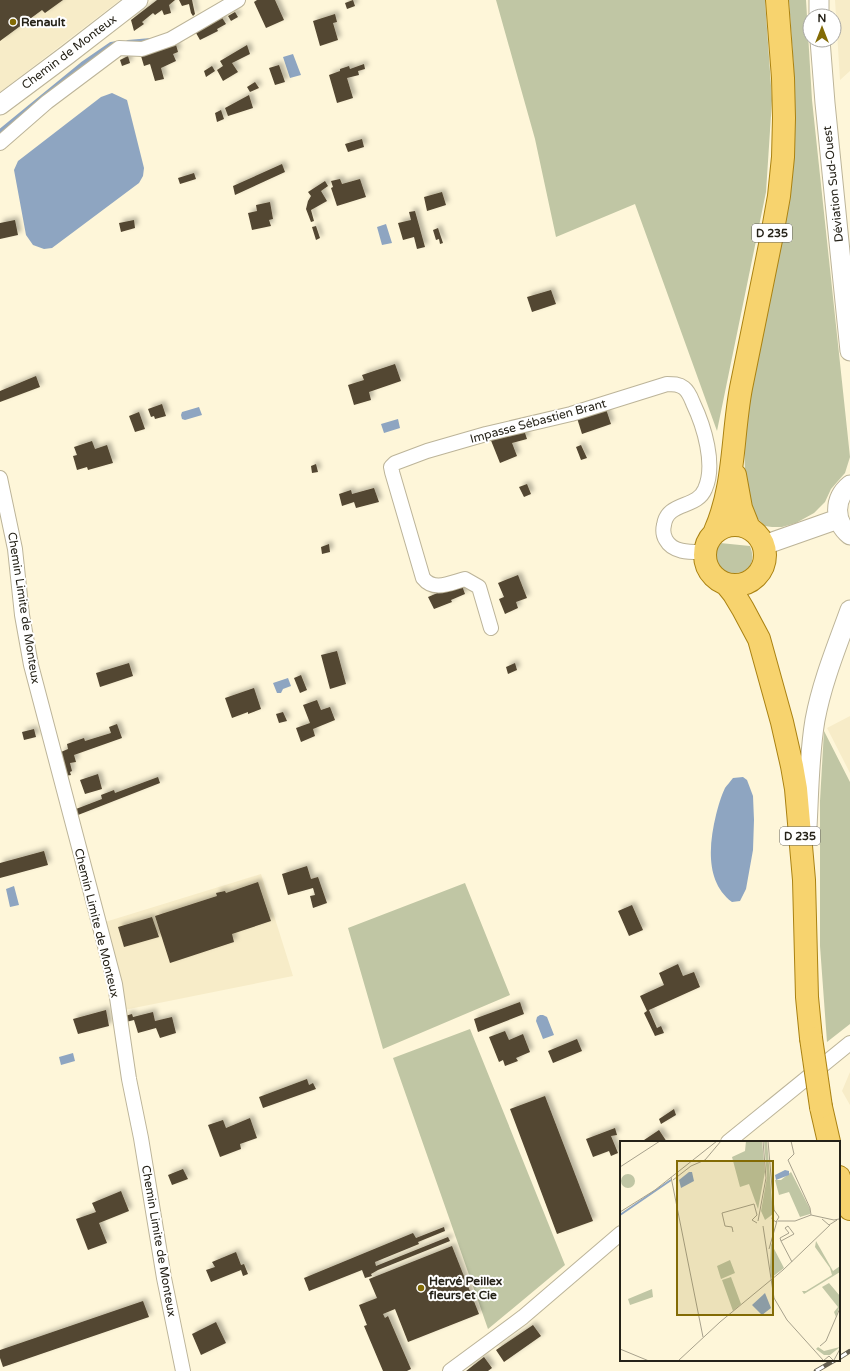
<svg xmlns="http://www.w3.org/2000/svg" width="850" height="1371" font-family="'Varela Round',sans-serif">
<defs>
<filter id="shadow"><feDropShadow dx="3.5" dy="-3.5" stdDeviation="2" flood-color="#0004"/></filter>
</defs>
<rect width="100%" height="100%" fill="#fef6d9"/>
<path fill="#f7ecc8" d="M0,0h120l-120,92z
M835,0h15v71l-10,9z
M850,716v57l-23,-45z
M261,874l32,102 -169,34 -19,-88z
M850,1072v33l-8,-14z"/>
<path fill="#c0c6a4" d="M496,0h269l7,100 -6,92 -49,239 -82,-227 -79,33 -21,-98z
M789,0h17l6,100 38,357 -5,16 -14,16 -6,13 -11,11 -18,10 -14,4h-10l-7,-1 -14,-14 -5,-16 -1,-25 -1,-26 4,-40 42,-206 5,-53 -1,-76z
M720,543l30,3c16,40 -54,33 -30,-3z
M824,731l26,51v242l-23,18 -7,-96v-145z
M465,883l45,112 -127,54 -35,-121z
M470,1029l95,236 -77,64 -95,-271z"/>
<path fill="#8ea5c1" d="M293,54l8,21 -11,3 -7,-21z
M112,93l15,7 17,68 -1,8 -4,7 -87,65 -8,1 -11,-4 -7,-10 -12,-65 4,-9 83,-64z
M386,224l6,19 -10,2 -5,-18z
M199,407l3,8 -17,5 -3,-1 -1,-4 1,-3z
M398,419l2,9 -16,5 -3,-9z
M288,678l3,8 -8,3 -2,4h-4l-4,-10z
M743,777l4,3 6,16 1,24 -1,30 -7,39 -6,12 -8,1c-27,-20 -23,-58 -16,-87 2,-8 5,-19 9,-27 2,-3 5,-6 8,-10z
M14,886l5,19 -9,2 -4,-18z
M540,1015h3l4,2 7,18 -11,4 -7,-18 1,-4z
M73,1053l2,8 -14,4 -2,-8z"/>
<g fill="none" stroke-linecap="round" stroke-linejoin="round">
<path stroke="#8ea5c1" stroke-width="4" d="M128,42l23,-2
M0,131l82,-67 29,-20 6,-1"/>
</g>
<path fill="#534630" filter="url(#shadow)" d="M0,0h63l-18,13 -3,-3 -42,31z
M157,0h18l-6,5 2,8 -7,2 -2,-5 -7,5 -2,-2 -11,9 2,2 -10,7 -3,-11z
M179,0h13l3,14 -2,2 -2,-3 -2,-9 -7,2z
M257,0h18l9,20 -18,8 -12,-26z
M353,0l2,6 -8,3 -2,-6z
M235,12l3,5 -7,4 -3,-5z
M335,14l2,8 -4,1 5,17 -18,6 -7,-25z
M221,16l5,8 -9,5 1,2 -18,9 -4,-7 -9,5z
M175,41l3,11 -5,2 3,7 -15,7 3,11 -9,2 -5,-17 -6,2 -3,-10z
M247,45l3,9 -18,9 6,9 -15,9 -6,-11 6,-4 -3,-5z
M128,56l2,7 -8,3 -2,-6z
M364,64l1,5 -7,2 1,4 -12,3 6,20 -16,5 -8,-28 11,-4v-2l9,-3 1,3z
M279,65l6,17 -10,3 -6,-17z
M212,66l3,5 -9,6 -2,-6z
M255,82l4,6 -9,4 -3,-5z
M249,95l4,13 -25,8 -3,-8z
M221,110l3,9 -7,3 -2,-9z
M362,139l2,8 -16,5 -3,-8z
M282,164l3,8 -50,23 -2,-9z
M194,173l2,6 -16,5 -2,-6z
M340,179l2,5 18,-5 6,18 -29,9 -6,-18 2,-1 -2,-6z
M325,181l3,5 -7,5 6,10 -16,9 3,11 -3,1 -5,-13 2,-8 3,-5 -3,-4z
M442,192l4,13 -19,6 -3,-14z
M270,202l3,17 -4,1 2,6 -19,4 -4,-17 9,-2 -1,-6z
M415,211l10,36 -8,2 -3,-12 -11,3 -5,-17 13,-3 -2,-8z
M15,220l3,15 -18,4v-16z
M134,220l1,8 -14,4 -2,-9z
M316,226l4,12 -4,2 -4,-13z
M438,228l5,15 -3,1 -1,-5 -3,1 -3,-10z
M551,290l5,14 -24,8 -5,-15z
M395,364l6,17 -32,11 2,8 -17,5 -6,-20 16,-5 -2,-5z
M36,376l4,11 -40,15v-11z
M162,404l4,12 -11,3 -1,-3 -3,1 -3,-8z
M606,409l5,15 -29,10 -5,-16z
M139,412l6,17 -10,3 -6,-16z
M524,430l3,9 -15,4 5,13 -17,7 -10,-25z
M92,441l3,8 12,-4 6,18 -25,7 -1,-3 -10,3 -4,-14 4,-1 -3,-8z
M581,445l6,13 -6,2 -5,-13z
M316,464l2,8 -6,1 -1,-7z
M527,484l4,10 -7,3 -5,-10z
M374,488l5,14 -23,6 -2,-6 -12,4 -3,-12 12,-4 1,4z
M329,544l1,8 -8,2 -1,-7z
M518,575l9,23 -11,4 2,6 -13,6 -6,-15 5,-2 -6,-14z
M461,583l4,11 -14,6 1,2 -18,7 -6,-12z
M337,651l9,33 -16,5 -9,-34z
M129,663l4,13 -33,11 -4,-14z
M515,663l2,7 -9,4 -2,-7z
M301,675l6,15 -7,3 -6,-15z
M254,688l7,21 -13,5v-2l-16,6 -7,-20z
M317,700l4,10 9,-3 5,13 -22,9 2,7 -14,6 -5,-14 14,-5 -7,-18z
M283,712l4,9 -8,2 -3,-9z
M117,724l5,14 -48,17 2,7 -6,1 2,8 -2,1 1,3 -6,1 -2,-10 2,-1 -4,-13 7,-3 -1,-5 17,-6 1,3 26,-8 -2,-6z
M34,729l2,8 -12,3 -2,-8z
M98,774l4,15 -17,5 -5,-14z
M158,777l2,6 -82,32 -2,-6 26,-10 -1,-4 13,-5 1,3z
M44,851l4,14 -48,13v-15z
M307,866l4,13 7,-2 9,26 -14,5 -3,-12 5,-1 -2,-7 -25,7 -6,-21z
M258,882l13,39 -39,13 2,8 -64,21 -15,-47 62,-20 -1,-3 9,-2 1,2z
M632,905l11,25 -14,6 -11,-25z
M152,917l7,20 -35,10 -6,-20z
M678,964l5,12 11,-4 6,15 -51,23 8,18 4,-2 3,7 -9,3 -11,-23 3,-2 -7,-15 24,-11 -5,-12z
M520,1002l4,12 -46,18 -4,-13z
M106,1010l3,16 -31,8 -5,-15z
M153,1012l2,9 17,-4 4,16 -16,5 -4,-10 -18,5 -4,-13 -8,2 -1,-6 7,-2 1,3z
M505,1031l4,9 14,-6 7,18 -14,6 2,3 -13,5 -2,-6 -4,2 -10,-25z
M577,1039l5,12 -29,12 -5,-12z
M307,1079l2,6 4,-2 3,6 -53,19 -4,-11z
M545,1096l48,125 -36,13 -47,-125z
M674,1109l2,6 -15,9 -2,-5z
M250,1118l7,20 -17,6 1,5 -21,8 -12,-32 15,-5 3,8z
M615,1128l2,7 -6,1 7,17 -7,3 -2,-5 -16,6 -7,-18z
M659,1130l8,12h-26z
M183,1169l5,10 -16,6 -4,-10z
M121,1191l8,20 -30,12 8,20 -19,7 -12,-31 20,-7 -4,-9z
M444,1227l1,4 -27,11 1,2 -44,18 1,4 72,-29 2,4 -72,29 -7,4 1,2 -7,2 -3,-8 -53,21 -5,-13 109,-45 3,5z
M452,1246l27,68 -71,28 -13,-33 -12,5 2,4 3,-2 23,53 -4,2h-24l-19,-45 3,-1 -8,-20 18,-7 -8,-19z
M236,1252l5,13 3,-1 4,10 -5,2 -2,-6 -30,12 -5,-12 9,-3 -3,-5z
M143,1301l6,16 -146,50 -3,-9v-8z
M216,1322l10,21 -25,12 -9,-21z
M533,1325l8,11 -37,26 -8,-12z
M484,1357l8,11 -4,3h-22z"/>
<g fill="none" stroke-linecap="round" stroke-linejoin="round">
<g stroke="#bcb499" stroke-width="16">
<path id="street" d="M0,143l47,-41 72,-54 23,1 29,-10 67,-39
M0,478l15,71 7,66 9,50 84,319 14,95 12,59 23,140 19,93
M491,628l-12,-41 -14,-8c-15,4 -31,13 -42,-1l-31,-106 -1,-5 4,-4 32,-12 59,-17 85,-20 96,-30c6,0 12,0 17,4 5,4 7,10 9,15 11,23 23,62 12,86 -8,20 -38,12 -41,36 -1,4 -1,10 2,15 7,13 25,12 38,12
M728,1142l122,-99
M450,1371l73,-54 98,-84"/>
</g>
<g stroke="#bcb499" stroke-width="21">
<path id="secondary" d="M819,0v16
M820,40l5,63 25,248
M0,105l67,-50 71,-55
M850,485c-17,14 -16,37 0,50
M764,545l74,-26
M807,827c2,-36 2,-72 8,-107 7,-38 22,-74 35,-110"/>
</g>
<g stroke="#aa8212" stroke-width="24">
<path id="primary" d="M735,475l6,33 8,20
M705 555a30 30 0 1 1 60 0a30 30 0 1 1-60 0Z
M715,531c20,-45 17,-95 26,-143l31,-153 7,-39 4,-39 1,-39 -1,-40 -6,-78
M726,584l8,10 9,15 16,30 23,83 10,44 4,23 8,91 3,117 4,41
M821,1107l8,35
M839,1177l11,32"/>
</g>
<use href="#street" stroke="#fff" stroke-width="14"/>
<use href="#secondary" stroke="#fff" stroke-width="19"/>
<use href="#primary" stroke="#f7d36e" stroke-width="22"/>
<g stroke="#656051" stroke-width="4.5">
<path id="rail" d="M839,1358l11,-7
M816,1371l19,-11"/>
</g>
<use href="#rail" stroke="#fff" stroke-width="3" stroke-dasharray="9" stroke-linecap="butt"/>
<g stroke="#aa8212" stroke-width="24" stroke-linecap="butt">
<path id="primary-bridge" d="M811,1038l10,69"/>
</g>
<use href="#primary-bridge" stroke="#f7d36e" stroke-width="22"/>
</g>
<g fill="#836b05" stroke="#fff" stroke-width="1.5">
<circle cx="13" cy="22" r="4"/>
<circle cx="421" cy="1288" r="4"/>
</g>
<g text-anchor="middle" stroke-width="4" stroke-linejoin="round" paint-order="stroke">
<g fill="#fff" stroke="#66645d" stroke-width="1">
<rect x="752" y="224" width="40" height="18" rx="3"/>
<rect x="780" y="827" width="40" height="18" rx="3"/>
</g>
<g font-size="11" font-weight="bold" fill="#252218">
<text x="772" y="237">D 235</text>
<text x="800" y="840">D 235</text>
</g>
<g font-size="12" font-weight="bold" fill="#252218" stroke="#fff" text-anchor="start">
<text x="21" y="26">Renault</text>
<text x="429" y="1285">Hervé Peillex<tspan x="429" dy="14">fleurs et Cie</tspan></text>
</g>
<g font-size="12" fill="#252218" stroke="#fff">
<text transform="translate(69 52) rotate(-37)" y="4">Chemin de Monteux</text>
<text transform="translate(833 184) rotate(-96)" y="4">Déviation Sud-Ouest</text>
<text transform="translate(538 421) rotate(-15)" y="4">Impasse Sébastien Brant</text>
<text transform="translate(24 608) rotate(81)" y="4">Chemin Limite de Monteux</text>
<text transform="translate(97 923) rotate(76)" y="4">Chemin Limite de Monteux</text>
<text transform="translate(159 1241) rotate(80)" y="4">Chemin Limite de Monteux</text>
</g>
</g>
<g transform="translate(620 1141)">
<rect width="220" height="220" fill="#fef6d9"/>
<path d="M126,0h16l3,31 -7,37 -9,-25 -9,3 -8,-30 13,-6zM144,0h3l6,73 -8,6 -4,-9 6,-34zM171,31l19,37v5l-10,3 -11,-25 -10,3 -4,-15h6zM1 40a7 7 0 1 1 14 0a7 7 0 1 1-14 0ZM196,100l17,30 7,-5v6l-36,22 -2,-3h4l26,-16 -2,-7 -15,-21zM151,102l13,25 -13,10 -1,-11zM110,119l5,13 -14,6 -4,-13zM111,136l10,27 -8,7 -11,-31zM209,142l11,13v9l-4,12 -2,-5 4,-5 -16,-20zM32,148l1,8 -23,8 -2,-6zM198,206l6,4 16,-4 -10,8h-6l-8,-6z" fill="#c0c6a4"/>
<path d="M165,29l4,1v4l-13,5 -1,-5zM69,31h3l2,9 -13,7 -2,-8zM145,152l6,15 -9,7 -10,-10z" fill="#8ea5c1"/>
<path fill="none" stroke="#8ea5c1" stroke-width="2" d="M0,74l51,-35"/>
<path fill="none" stroke="#a7a18c" stroke-width="1" d="M148,0l6,69 -2,9 4,3 3,-5 -5,-7M171,0l3,13 -6,6 22,48 1,7M0,26l40,-26M51,36l32,160M53,39l18,-14 14,-6 16,-19M0,71l35,-22 62,-49M202,78l7,6 8,-5M138,80l8,-43 -3,-37M158,80h17l16,-6 23,5 5,-1M143,85l11,72 13,22 36,40M113,91l-1,-5 -7,-1 -3,-13 32,-9 3,11 -5,5 5,3M161,100l-1,-3 9,-5 -4,-5 3,-2 6,8 -13,7 11,21M149,108l8,-28M200,205l6,-5 14,-33M0,208l29,12M214,219l6,-11M58,220l42,-39 63,-52 47,-45M203,220l6,-5 5,5"/>
<path fill="#836b05" fill-opacity="0.15" stroke="#836b05" stroke-width="2" d="M57,20h96v154h-96z"/>
<rect width="220" height="220" fill="none" stroke="#252218" stroke-width="2"/>
</g>
<g transform="translate(822 28)"><circle r="19" fill="#ffffff" stroke="#a8a7a3"/>
<path d="M0-3L7 15L0 10L-7 15Z" fill="#836b05"/>
<text y="-6" font-size="11" font-weight="bold" text-anchor="middle" fill="#252218">N</text>
</g>
</svg>
